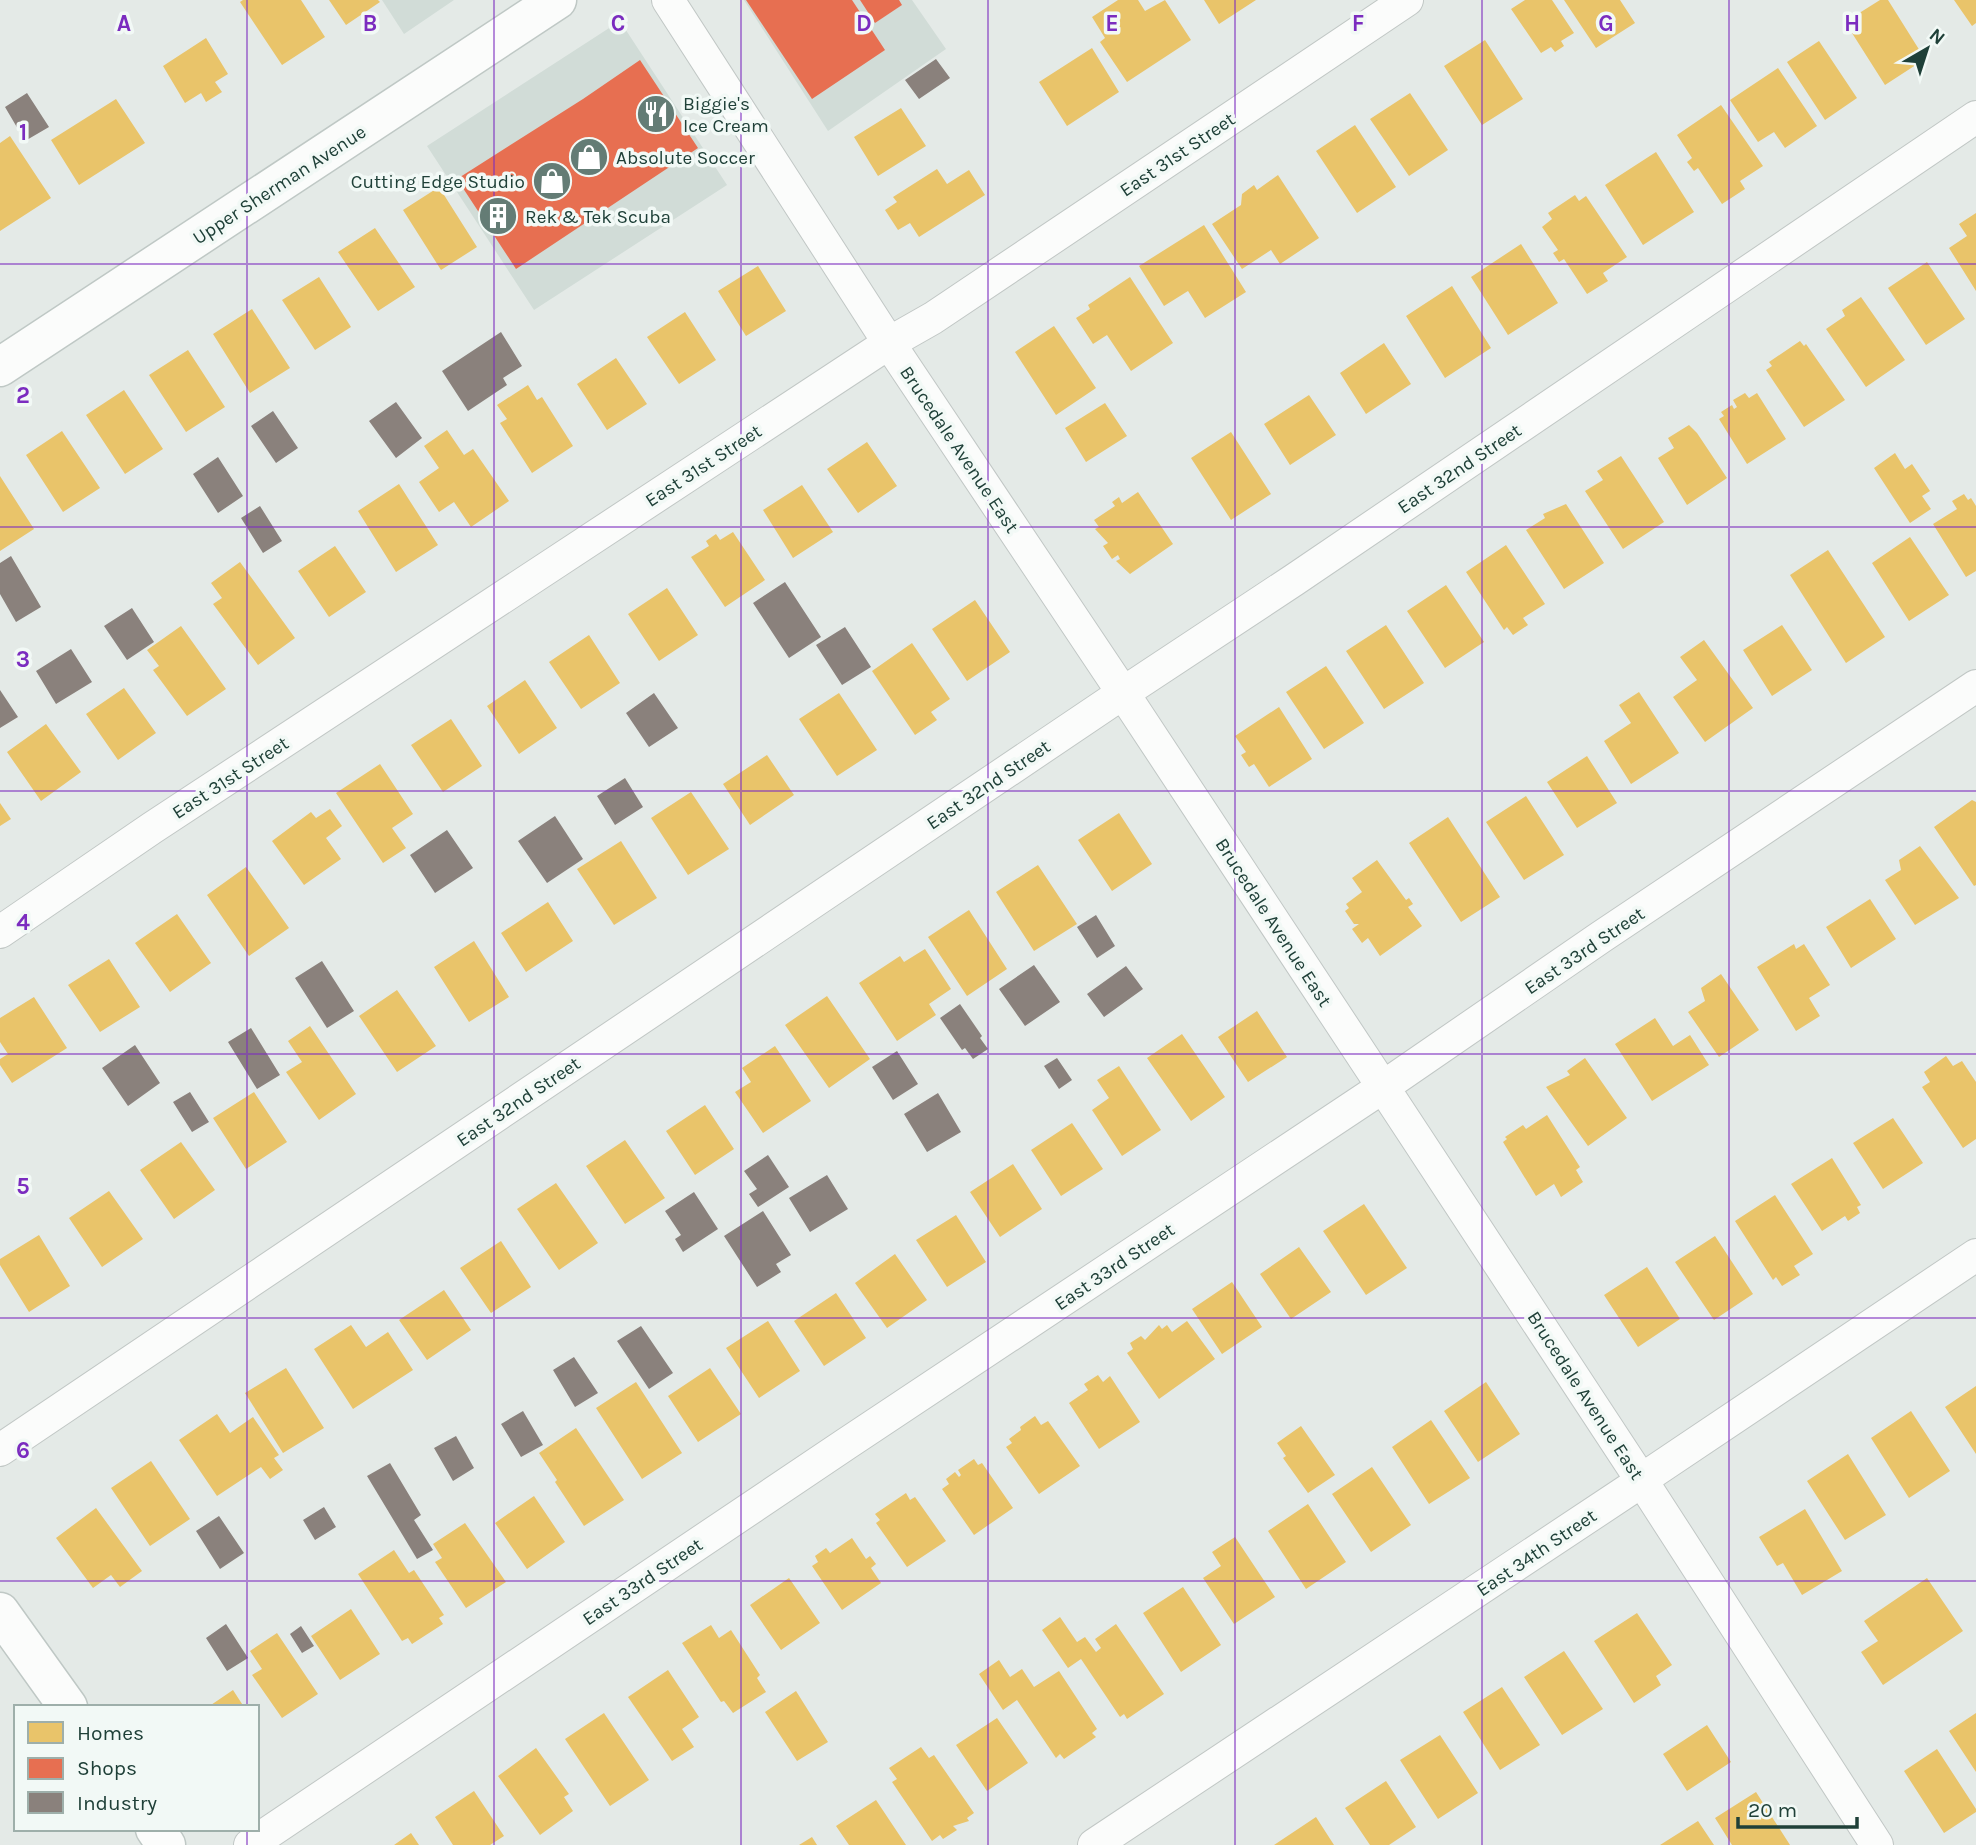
<svg xmlns="http://www.w3.org/2000/svg" width="1976" height="1845" font-family="Karla,sans-serif">
<rect width="100%" height="100%" fill="#e4eae7"/>
<path fill="#d1dcd7" d="M382,0h72l-50,34z
M744,0h168l34,49 -118,82z
M620,21l107,164 -193,125 -107,-164z"/>
<path fill="#e9c46a" d="M243,0h58l24,37 -43,28 -42,-63z
M329,0h49l2,2 -34,23z
M1118,0h20l7,11 20,-11 26,40 -64,42 -27,-40 5,-4 -13,-21z
M1204,0h52l-37,24z
M1525,0h27l22,33 -13,8 3,5 -9,6 -4,-5 -10,6 -30,-44z
M1564,0h56l15,23 -39,25z
M1880,0h8l37,59 -40,26 -40,-63z
M1954,0h22v23l-4,3z
M206,38l22,36 -13,8 7,10 -16,10 -5,-9 -16,10 -22,-37z
M1485,40l38,59 -41,26 -38,-59z
M1819,41l38,57 -32,22 -38,-58z
M1092,48l27,44 -52,34 -28,-44z
M1778,68l39,58 -32,22 -11,-16 -16,10 -28,-42z
M1410,93l38,57 -39,26 -39,-57z
M116,99l29,44 -66,42 -28,-45z
M1721,105l42,61 -23,15 5,8 -23,15 -24,-36 -4,3 -7,-9 5,-4 -15,-23z
M901,108l25,38 -48,30 -24,-39z
M1355,125l41,62 -39,26 -41,-62z
M10,136l41,62 -51,33v-88z
M1656,152l38,60 -51,33 -38,-60z
M937,169l10,15 22,-14 16,25 -66,42 -9,-14 -12,7 -13,-20 12,-8 -4,-5z
M1278,175l41,63 -39,26 -9,-14 -29,19 -30,-45 29,-19 1,-11 12,-9 3,5z
M439,187l38,60 -36,23 -38,-60z
M1575,195l4,6 7,-5 41,61 -24,16 5,8 -21,13 -23,-35 -5,3 -6,-9 5,-3 -16,-23 10,-8 -4,-6z
M1976,213v78l-27,-43 18,-12 -8,-12z
M1204,225l42,67 -41,26 -17,-27 -24,15 -25,-40z
M375,228l40,59 -37,24 -40,-59z
M1521,244l37,59 -50,32 -37,-58z
M1927,262l38,57 -39,26 -38,-57z
M758,266l28,45 -40,25 -28,-45z
M319,277l32,50 -36,23 -33,-50z
M1130,277l43,66 -42,28 -24,-36 -14,9 -17,-26 14,-9 -2,-4z
M1452,286l39,62 -46,30 -39,-62z
M1861,297l44,63 -39,27 -40,-58 19,-13 -3,-6z
M252,309l38,59 -40,25 -37,-59z
M685,312l31,48 -37,24 -32,-47z
M1054,326l42,62 -40,27 -41,-63z
M1800,341l4,5 2,-2 39,56 -41,27 -38,-57 6,-4 -3,-4z
M1384,343l27,41 -45,30 -26,-41z
M188,350l37,57 -39,25 -37,-57z
M616,358l31,46 -40,26 -30,-46z
M528,385l9,15 5,-3 31,49 -41,27 -32,-50 7,-4 -10,-14z
M124,390l39,59 -38,25 -39,-59z
M1745,393l4,5 8,-5 29,46 -39,25 -28,-45 5,-3 -3,-4 11,-7 2,4 3,-2 -4,-7z
M1309,395l27,40 -46,30 -26,-41z
M1105,403l22,33 -41,26 -21,-34z
M1689,425l8,8 30,45 -40,27 -29,-47 16,-10 -6,-10z
M447,430l17,25 9,-6 36,52 -38,26 -17,-25 -15,10 -20,-30 20,-14 -15,-22z
M62,431l38,57 -37,24 -37,-57z
M1231,432l40,62 -40,26 -40,-62z
M867,442l30,44 -39,27 -31,-44z
M1895,453l10,16 7,-5 18,27 -8,5 9,13 -21,14 -36,-55z
M1621,456l43,66 -41,27 -38,-58 18,-11 -6,-9z
M0,476l34,53 -34,22z
M399,484l39,61 -42,27 -38,-61z
M802,485l31,47 -40,26 -30,-48z
M1138,492l35,52 -43,30 -14,-13 4,-2 -2,-4 -6,4 -9,-13 5,-3 -13,-14 4,-2 -5,-7 21,-14 -3,-4 7,-5 3,6z
M1964,494l4,6 3,-2 5,8v65l-10,6 -33,-53 24,-15 -5,-8z
M1566,504l38,59 -40,26 -38,-59 19,-12 -2,-4z
M733,532l32,48 -40,27 -34,-50 18,-11 -3,-5 10,-7 4,6z
M1910,537l39,58 -40,26 -37,-58z
M1506,545l39,59 -22,14 5,7 -15,10 -6,-8 -3,3 -38,-58z
M335,546l31,46 -37,25 -31,-46z
M1828,550l57,87 -39,26 -56,-88z
M240,562l55,76 -37,27 -45,-61 9,-6 -11,-15z
M1446,585l38,57 -39,26 -38,-57z
M667,588l31,47 -39,26 -31,-47z
M975,600l35,52 -43,29 -35,-52z
M1386,625l38,58 -40,26 -38,-58z
M1782,625l30,45 -40,26 -29,-46z
M181,626l45,63 -39,27 -34,-46 6,-4 -12,-16z
M589,635l31,48 -39,26 -32,-47z
M1704,640l49,68 -48,34 -32,-45 24,-17 -17,-23z
M912,643l38,56 -19,13 6,8 -22,15 -43,-64z
M1326,666l38,57 -40,26 -38,-57z
M525,680l32,48 -38,26 -32,-48z
M124,688l32,45 -38,27 -32,-46z
M1639,692l40,61 -48,31 -27,-43 27,-18 -12,-18z
M839,693l38,57 -40,26 -38,-57z
M1279,707l33,52 -43,28 -15,-23 -5,3 -8,-12 5,-3 -11,-16z
M451,719l31,47 -39,26 -32,-47z
M46,724l35,48 -40,29 -34,-49z
M767,755l27,40 -44,30 -27,-41z
M1587,756l30,47 -40,25 -30,-46z
M380,764l33,50 -21,14 14,20 -23,15 -47,-70z
M691,792l38,57 -41,26 -37,-57z
M1526,796l38,59 -40,25 -38,-58z
M1972,800l4,2v83l-2,1 -40,-59z
M0,803l11,16 -11,7z
M330,809l12,17 -16,12 15,21 -37,26 -32,-44 39,-29 5,6z
M1119,813l33,51 -40,27 -34,-51z
M1448,817l52,80 -39,25 -52,-79z
M621,841l36,57 -43,27 -37,-56z
M1920,846l39,52 -44,27 -30,-45 16,-10 -2,-10z
M1377,860l29,40 3,-2 4,6 -5,3 14,19 -42,30 -12,-18 -6,5 -10,-14 7,-5h-5l-9,-13 4,-3 -3,-4 16,-12 -10,-14z
M1038,865l39,59 -43,27 -38,-59z
M246,867l43,61 -40,28 -42,-61z
M1870,899l26,40 -45,29 -25,-41z
M548,902l25,39 -47,31 -25,-39z
M969,910l38,59 -40,27 -39,-59z
M177,914l34,49 -41,29 -35,-49z
M474,941l35,56 -40,25 -35,-55z
M1794,944l2,5 8,-5 26,41 -21,13 11,18 -24,15 -39,-64z
M925,949l26,40 -22,15 7,11 -39,26 -38,-58 41,-27 4,6z
M109,959l31,48 -40,25 -32,-47z
M1721,974l38,56 -40,27 -31,-45 17,-11 -4,-13z
M397,990l39,56 -39,26 -38,-56z
M827,996l43,63 -41,29 -44,-63z
M34,997l33,51 -55,35 -12,-18v-6l8,-5 -8,-12v-24z
M1257,1011l30,46 -39,25 -30,-45z
M1655,1018l18,28 17,-11 19,30 -57,36 -37,-57z
M310,1026l46,68 -37,26 -33,-48 16,-10 -14,-21z
M1182,1034l43,63 -34,24 -44,-63z
M775,1046l36,55 -48,32 -28,-41 16,-10 -9,-14z
M1946,1056l7,10 9,-5 14,21v57l-13,9 -41,-61 8,-5 -6,-10z
M1585,1058l42,60 -39,28 -42,-59 24,-12 -3,-4z
M1119,1066l42,64 -39,26 -30,-46 17,-12 -12,-18z
M254,1092l33,50 -41,27 -33,-51z
M705,1105l29,44 -39,26 -29,-44z
M1547,1115l33,52 -4,3 7,12 -22,15 -7,-13 -18,12 -33,-54 4,-3 -2,-2 18,-12 3,4z
M1893,1118l30,45 -40,26 -30,-46z
M1072,1123l31,46 -42,27 -30,-46z
M625,1140l40,58 -40,26 -39,-58z
M181,1142l34,48 -41,29 -34,-49z
M1832,1158l29,47 -4,2 3,6 -12,8 -3,-5 -23,15 -31,-47z
M1013,1164l29,45 -42,28 -30,-45z
M556,1183l42,60 -39,27 -42,-61z
M109,1191l34,48 -41,28 -33,-49z
M1775,1195l38,59 -19,12 6,9 -18,11 -6,-9 -3,3 -38,-59z
M1364,1204l43,64 -41,27 -43,-64z
M956,1215l30,47 -39,25 -31,-47z
M39,1235l31,51 -41,26 -29,-47v-6z
M1715,1236l38,58 -39,26 -39,-58z
M501,1241l30,46 -40,26 -31,-45z
M1299,1247l32,45 -40,27 -31,-45z
M895,1254l32,46 -40,28 -32,-45z
M1647,1267l33,52 -42,28 -34,-52z
M1232,1282l30,45 -40,27 -30,-45z
M444,1290l27,40 -44,30 -28,-40z
M836,1293l30,45 -42,28 -30,-45z
M768,1321l32,50 -41,27 -33,-50z
M1187,1321l28,38 -56,40 -32,-46 6,-4 -3,-6 11,-7 4,4 14,-15 3,4 5,-4 5,7z
M351,1325l15,22 22,-15 25,38 -60,39 -39,-60z
M286,1368l38,60 -41,25 -38,-60z
M710,1368l31,46 -43,28 -30,-46z
M1098,1375l5,7 7,-6 30,46 -41,27 -30,-46 19,-13 -4,-6z
M636,1382l46,71 -40,26 -46,-71z
M1486,1382l34,52 -42,28 -34,-51z
M1976,1386v68l-31,-47z
M1911,1411l39,60 -41,27 -38,-60z
M217,1414l13,19 23,-16 26,38 -5,3 9,12 -13,9 -9,-12 -44,29 -38,-56z
M1035,1416l6,9 7,-4 32,45 -41,28 -33,-47 6,-4 -3,-4 12,-9 -1,-3z
M1431,1420l39,58 -41,26 -37,-57z
M1301,1426l34,49 -27,18 -25,-35 3,-2 -9,-13z
M576,1428l48,72 -40,26 -29,-44 2,-2 -18,-27z
M1848,1454l38,61 -41,25 -38,-59z
M974,1459l4,6 4,-2 31,45 -39,27 -32,-46 7,-5 -3,-5 9,-7 4,5 2,-2 -3,-5z
M151,1461l39,58 -40,27 -39,-58z
M1372,1467l39,58 -40,27 -39,-58z
M906,1493l4,7 5,-3 31,44 -39,26 -31,-44 4,-3 -5,-6z
M534,1496l31,46 -38,27 -32,-46z
M1308,1504l38,58 -40,27 -38,-58z
M96,1508l46,63 -22,16 -9,-12 -18,13 -37,-50z
M1805,1509l37,62 -40,24 -19,-32 -6,3 -18,-29z
M465,1523l41,59 -40,26 -31,-46 7,-4 -9,-14z
M1235,1537l40,60 -41,27 -31,-46 18,-12 -9,-14z
M852,1538l14,21 4,-3 6,8 -5,4 10,15 -39,27 -30,-44 6,-4 -3,-6 11,-8 4,5z
M394,1550l15,23 5,-3 30,45 -5,3 4,6 -31,20 -4,-6 -6,3 -44,-67z
M789,1578l31,45 -39,27 -31,-45z
M1927,1578l36,53 -80,54 -22,-33 17,-11 -14,-20z
M1183,1587l38,58 -40,27 -38,-59z
M351,1609l29,45 -40,26 -29,-44z
M1637,1613l35,52 -16,11 5,9 -27,18 -40,-62z
M1060,1617l17,25 8,-5 11,15 5,-4 -6,-9 21,-15 48,70 -37,25 -3,-5 -4,3 -39,-58 -13,9 -26,-38z
M711,1625l8,13 12,-8 29,45 -3,3 9,14 -33,21 -9,-12 -3,1 -39,-59z
M277,1633l41,61 -36,24 -30,-43 10,-6 -12,-18z
M1564,1651l39,58 -41,26 -38,-58z
M999,1660l11,17 12,-8 12,18 25,-16 38,58 -5,4 4,4 -32,22 -4,-5 -4,4 -39,-58 -14,10 -24,-36z
M668,1670l31,47 -17,12 12,18 -22,14 -44,-64z
M1502,1687l38,58 -40,25 -37,-58z
M233,1690l11,17h-36z
M796,1691l32,51 -31,19 -32,-49z
M604,1713l45,67 -39,26 -45,-67z
M1976,1713v59l-27,-41z
M997,1718l31,45 -41,28 -31,-46z
M1707,1725l24,37 -44,29 -24,-37z
M1440,1735l38,58 -40,26 -38,-59z
M921,1747l8,11 5,-3 40,58 -7,5 2,3 -16,5 4,4 -14,9 -3,-4 -8,6 -40,-59 5,-3 -8,-11z
M536,1748l33,46 -5,3 9,14 -33,24 -42,-59z
M1937,1749l39,60v3l-32,21 -40,-62z
M1386,1781l30,46 -27,18h-19l-25,-37z
M474,1791l30,45 -14,9h-37l-18,-28z
M1756,1792l34,53h-58l-17,-27z
M876,1800l30,45h-57l-13,-19z
M1316,1817l18,28h-60z
M1698,1821l16,24h-54z
M411,1833l8,12h-25z
M812,1837l5,8h-18z"/>
<path fill="#e76f51" d="M746,0h106l33,50 -73,49z
M860,0h39l3,5 -27,18z
M640,60l58,88 -182,121 -59,-90 126,-80z"/>
<path fill="#8a817c" d="M936,59l14,19 -31,21 -14,-19z
M27,93l22,34 -24,14 -20,-34z
M501,332l21,34 -19,12 4,7 -39,26 -26,-40z
M396,402l26,36 -26,20 -27,-37z
M273,411l25,37 -22,15 -25,-37z
M218,457l25,39 -25,17 -25,-39z
M260,506l22,35 -19,12 -22,-35z
M11,556l30,51 -25,15 -16,-28v-31z
M785,582l36,55 -32,21 -36,-55z
M132,608l22,34 -27,18 -23,-34z
M845,627l26,40 -29,18 -26,-40z
M71,649l21,33 -36,22 -20,-33z
M0,690l18,27 -18,11z
M654,693l24,35 -29,19 -23,-34z
M625,778l18,29 -28,18 -18,-29z
M555,816l28,43 -36,24 -29,-42z
M447,830l26,38 -38,25 -25,-38z
M1096,915l19,31 -18,12 -20,-31z
M322,961l32,50 -27,17 -32,-50z
M1034,965l26,37 -35,24 -26,-37z
M1126,966l17,23 -39,28 -17,-23z
M960,1004l22,32 -2,2 8,11 -15,10 -8,-11 -3,2 -22,-32z
M251,1028l29,47 -23,14 -29,-47z
M135,1045l25,38 -32,23 -26,-38z
M897,1051l21,33 -25,16 -21,-33z
M1057,1058l15,22 -13,9 -15,-23z
M190,1092l19,30 -17,10 -19,-30z
M938,1093l23,39 -34,20 -23,-38z
M768,1155l21,32 -31,20 -9,-13 8,-5 -13,-18z
M827,1175l21,34 -38,23 -21,-34z
M694,1192l24,37 -35,23 -8,-13 6,-4 -16,-24z
M763,1211l28,44 -15,9 5,8 -24,15 -33,-51z
M641,1326l32,47 -24,16 -32,-48z
M574,1357l24,36 -23,14 -22,-37z
M523,1411l20,34 -22,12 -20,-33z
M456,1436l18,32 -21,13 -19,-33z
M390,1463l31,52 -7,5 19,30 -16,9 -50,-83z
M324,1507l12,20 -21,13 -12,-20z
M219,1516l25,37 -24,16 -24,-38z
M226,1624l22,34 -21,13 -21,-33z
M301,1626l13,20 -12,7 -12,-19z"/>
<g fill="none" stroke-linecap="round" stroke-linejoin="round">
<g stroke="#c1c7c5" stroke-width="34">
<path id="street" d="M668,0l221,343 234,350 260,394 259,394 235,364
M0,932l152,-104 737,-485 44,-25 474,-318
M0,1450l1123,-757 171,-113 682,-463
M250,1845l596,-401 537,-357 218,-150 375,-251
M1094,1845l548,-364 11,-9 323,-217"/>
</g>
<g stroke="#bfc8c5" stroke-width="41">
<path id="secondary" d="M0,367l557,-367
M0,1612l68,95
M155,1829l11,16"/>
</g>
<use href="#street" stroke="#fbfcfb" stroke-width="32"/>
<use href="#secondary" stroke="#fbfcfb" stroke-width="38"/>
</g>
<path fill="none" stroke="#7b2cbf" stroke-width="2" stroke-opacity="0.55" d="M247,0v1707M494,0v1845M741,0v1845M988,0v1845M1235,0v1845M1482,0v1845M1729,0v1845M0,264h1976M0,527h1976M0,791h1976M0,1054h1976M0,1318h1976M0,1581h1976M247,1829v16"/>
<defs>
<g id="restaurant-disc" transform="scale(2.0125)"><circle r="9.5" fill="#647c75" stroke="#f2f9f6"/><path d="M-5-6h1v4h1v-4h1v4h1v-4h1v5L-1.5 .5V6h-2V.5L-5-1ZM5-6V6H3V1.5H1.5Q1.5-4 5-6Z" fill="#fff"/></g>
<g id="shop-disc" transform="scale(2.0125)"><circle r="9.5" fill="#647c75" stroke="#f2f9f6"/><path d="M-5-2.5h2.3a2.7 3.5 0 0 1 5.4 0H5L5.5 6h-11ZM-1.5-2.5h3a1.5 2.3 0 0 0-3 0Z" fill="#fff"/></g>
<g id="building-disc" transform="scale(2.0125)"><circle r="9.5" fill="#647c75" stroke="#f2f9f6"/><path d="M-4-6H4V6H1V3H-1V6H-4ZM-2.5-4.3h1.7v1.8h-1.7ZM.8-4.3h1.7v1.8H.8ZM-2.5-1h1.7V.8h-1.7ZM.8-1h1.7V.8H.8Z" fill="#fff"/></g>
</defs>
<g fill-rule="evenodd">
<use href="#restaurant-disc" x="656" y="114"/>
<use href="#shop-disc" x="589" y="157"/>
<use href="#shop-disc" x="552" y="181"/>
<use href="#building-disc" x="498" y="216"/>
</g>
<g text-anchor="middle" stroke-width="7" stroke-linejoin="round" paint-order="stroke">
<g font-size="19" fill="#1f4038" stroke="#f2f9f6" text-anchor="start">
<text x="683" y="110">Biggie's<tspan x="683" dy="22">Ice Cream</tspan></text>
<text x="616" y="164">Absolute Soccer</text>
<text x="525" y="188" text-anchor="end">Cutting Edge Studio</text>
<text x="525" y="223">Rek &amp; Tek Scuba</text>
</g>
<g font-size="19" fill="#1f4038" stroke="#f2f9f6">
<text transform="translate(1177 154) rotate(-34)" y="7">East 31st Street</text>
<text transform="translate(279 184) rotate(-33)" y="7">Upper Sherman Avenue</text>
<text transform="translate(960 449) rotate(56)" y="7">Brucedale Avenue East</text>
<text transform="translate(703 465) rotate(-33)" y="7">East 31st Street</text>
<text transform="translate(1459 468) rotate(-34)" y="7">East 32nd Street</text>
<text transform="translate(230 777) rotate(-33)" y="7">East 31st Street</text>
<text transform="translate(988 784) rotate(-34)" y="7">East 32nd Street</text>
<text transform="translate(1274 922) rotate(57)" y="7">Brucedale Avenue East</text>
<text transform="translate(1584 950) rotate(-34)" y="7">East 33rd Street</text>
<text transform="translate(518 1101) rotate(-34)" y="7">East 32nd Street</text>
<text transform="translate(1114 1266) rotate(-34)" y="7">East 33rd Street</text>
<text transform="translate(1586 1395) rotate(57)" y="7">Brucedale Avenue East</text>
<text transform="translate(1536 1552) rotate(-34)" y="7">East 34th Street</text>
<text transform="translate(642 1581) rotate(-34)" y="7">East 33rd Street</text>
</g>
</g>
<g font-size="23" text-anchor="middle" font-weight="bold" fill="#7b2cbf" stroke="#f2f9f6" stroke-width="7" stroke-linejoin="round" paint-order="stroke">
<text x="124" y="31">A</text>
<text x="370" y="31">B</text>
<text x="618" y="31">C</text>
<text x="864" y="31">D</text>
<text x="1112" y="31">E</text>
<text x="1358" y="31">F</text>
<text x="1606" y="31">G</text>
<text x="1852" y="31">H</text>
<text x="23" y="140">1</text>
<text x="23" y="403">2</text>
<text x="23" y="667">3</text>
<text x="23" y="930">4</text>
<text x="23" y="1194">5</text>
<text x="23" y="1458">6</text>
</g>
<rect x="14" y="1705" width="245" height="126" fill="#f2f9f6" stroke="#9eafaa" stroke-width="2"/>
<rect x="28" y="1722" width="35" height="21" fill="#e9c46a" stroke="#9eafaa" stroke-width="2"/>
<text x="77" y="1740" font-size="21" fill="#1f4038">Homes</text>
<rect x="28" y="1758" width="35" height="21" fill="#e76f51" stroke="#9eafaa" stroke-width="2"/>
<text x="77" y="1775" font-size="21" fill="#1f4038">Shops</text>
<rect x="28" y="1792" width="35" height="21" fill="#8a817c" stroke="#9eafaa" stroke-width="2"/>
<text x="77" y="1810" font-size="21" fill="#1f4038">Industry</text>
<g transform="translate(1927 49) rotate(39)" stroke="#f2f9f6" stroke-width="5" paint-order="stroke">
<path d="M0-5L12 26L0 18L-12 26Z" fill="#1f4038"/>
<text y="-10" font-size="19" font-weight="bold" text-anchor="middle" fill="#1f4038">N</text>
</g>
<path d="M1738 1817v10h119v-10" fill="none" stroke="#1f4038" stroke-width="3.5"/>
<text x="1748" y="1817" font-size="21" fill="#1f4038" stroke="#f2f9f6" stroke-width="5" paint-order="stroke">20 m</text>
</svg>
